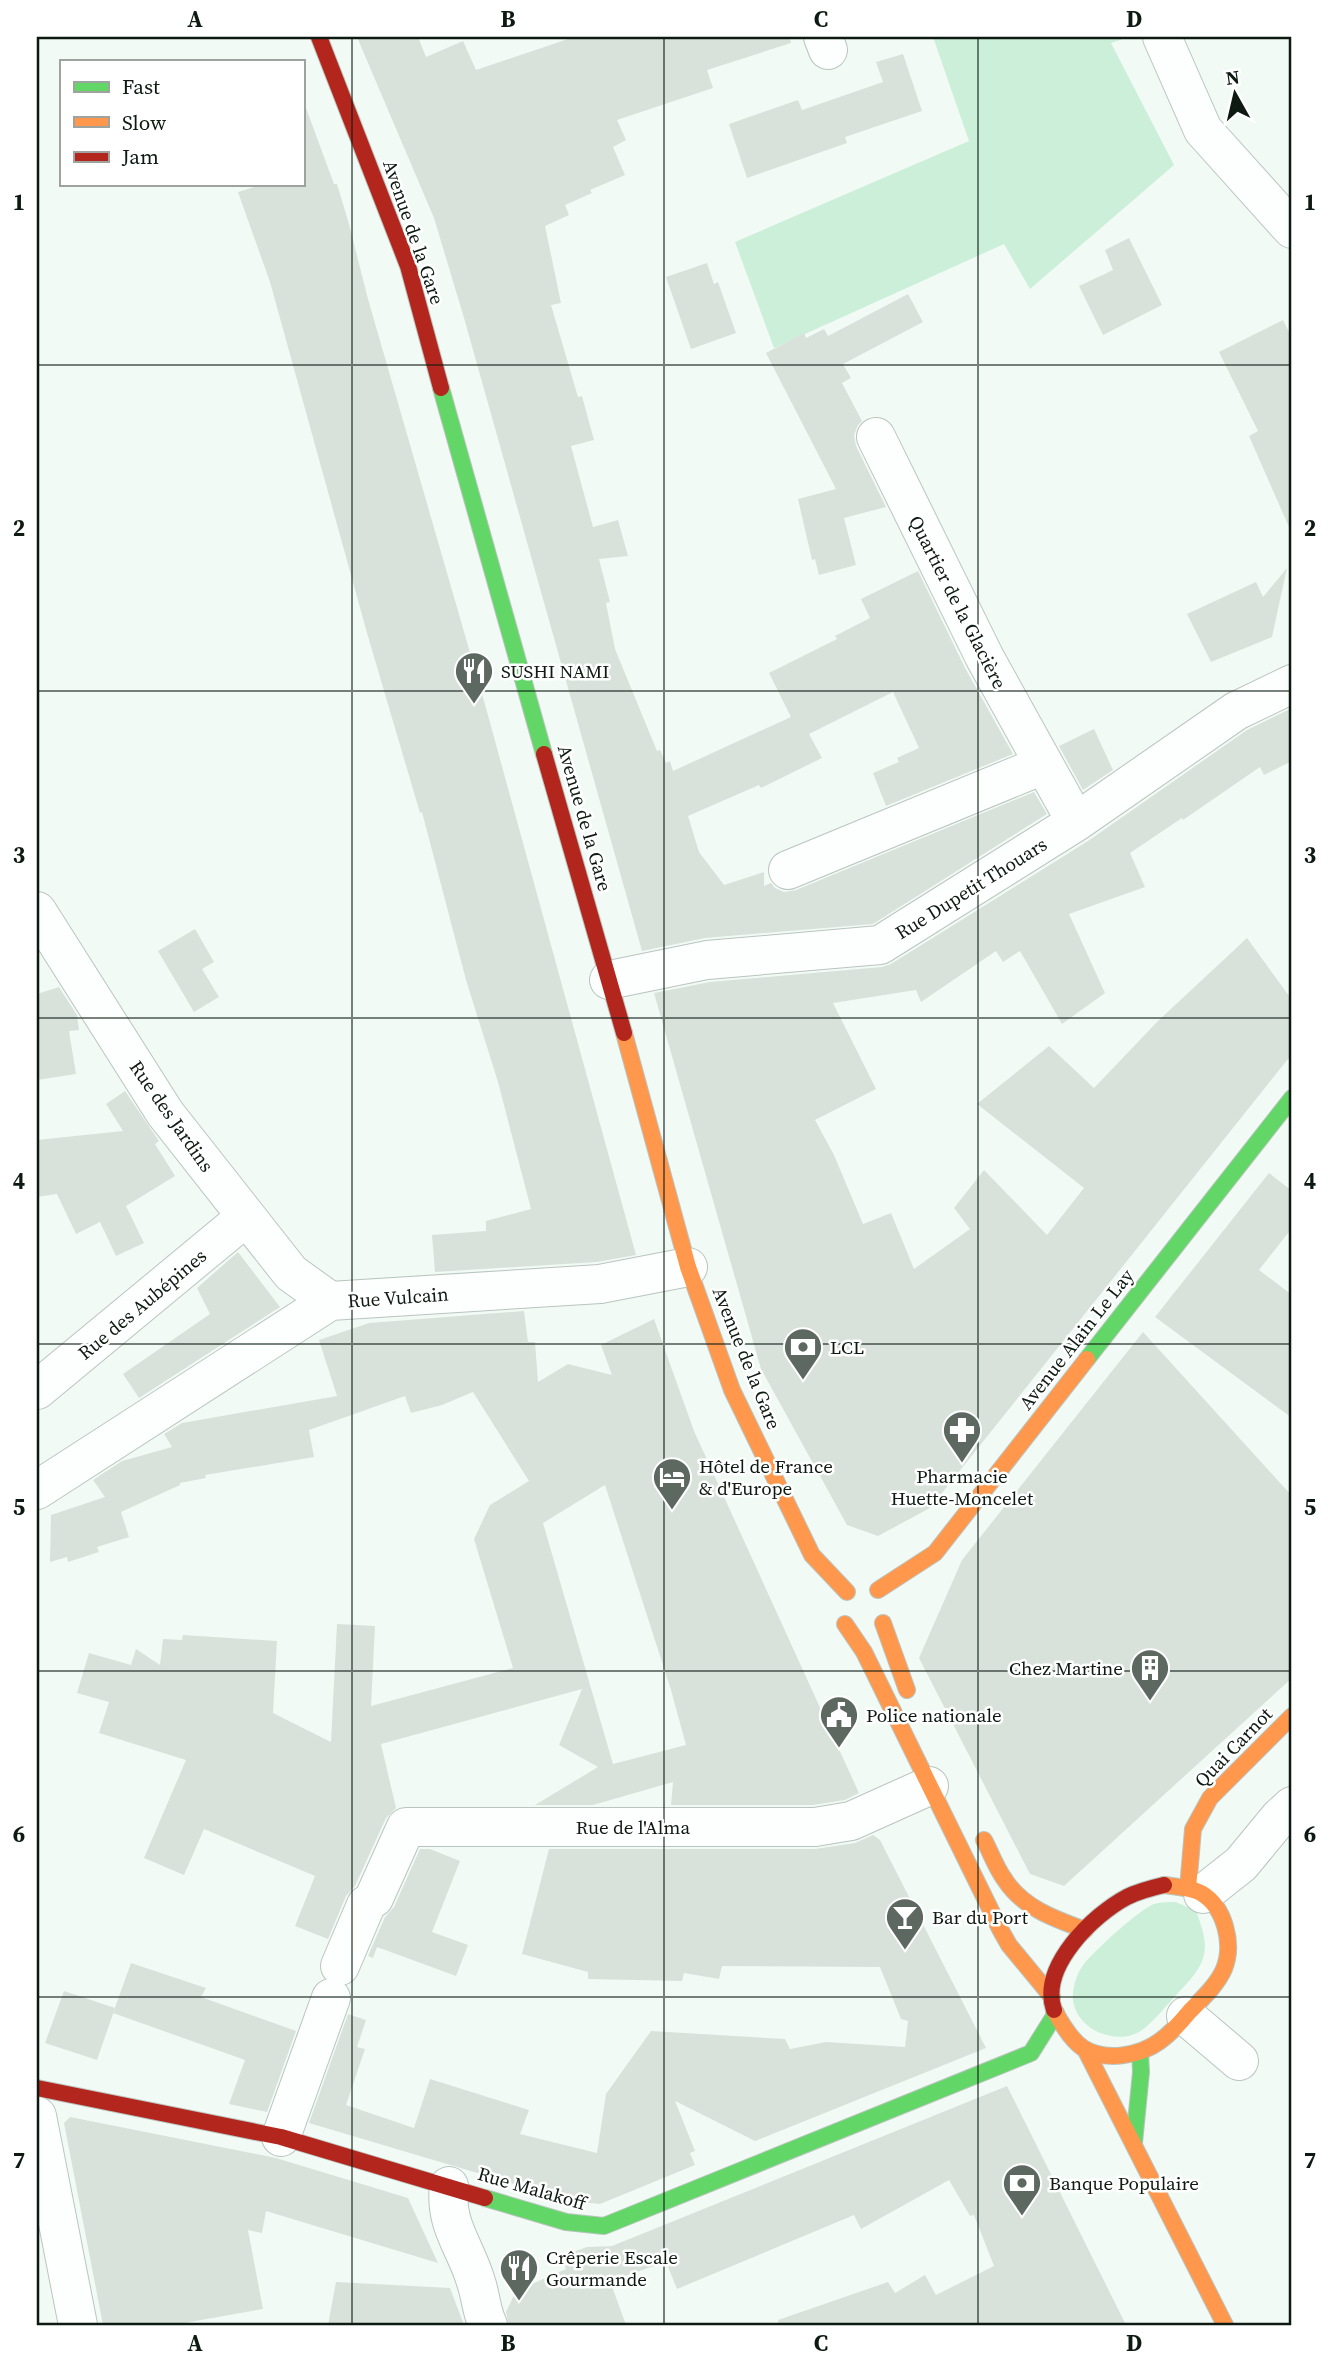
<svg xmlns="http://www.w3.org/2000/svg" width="1329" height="2362" font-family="'Source Serif 4',serif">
<rect width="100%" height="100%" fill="#f2faf5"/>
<path fill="#cbefd9" d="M933,37h196l-18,6 63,122 -144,124 -26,-45 -230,104 -39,-106 234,-101z
M1176,1902l20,9c15,39 12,51 -17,81 -10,10 -30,36 -42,41 -29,14 -72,-12 -63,-46 1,-6 4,-15 8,-20 8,-13 58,-58 72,-63 7,-2 15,-2 22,-2z"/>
<path fill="#d8e2db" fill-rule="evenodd" d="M357,37h61l8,20 37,-16 13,29 98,-33h216l1,6 -84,27 6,18 -96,32 9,20 -13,7 12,28 -35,15 2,3 -27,12 4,10 -24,11 16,77 -10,2 27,92 4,-1 12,44 -23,6 22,81 25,-7 10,36 -29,3 11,43 -4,1 9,46 42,102 3,-1 6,13 4,-2 3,10 118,-54 -22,-44 68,-34 -2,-3 35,-18 -9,-19 57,-28 47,97 48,86 -127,52 -13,-33 26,-11 -2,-4 22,-10 -26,-56 -84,42 13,24 -61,30 -2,-3 -71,31 11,36 25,33 40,-13v14l7,-3 4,5 9,4 12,-2 238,-98 13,22 -174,110 -168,14 -63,13 -178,-633 -30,-100z
M903,54l19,57 -77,26 2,6 -100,35 -18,-54 69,-24 4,10 81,-28 -7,-20z
M303,108h3l28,76h3l12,40 19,75 118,409 150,547 -39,7 -162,10 -3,-37 54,-4v-10l45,-12 -33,-127 -32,-102 -44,-168 -2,1 -53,-180 -97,-351 -32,-90 26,-8h39z
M1129,238l33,67 -59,30 -24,-49 34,-16 -8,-20z
M707,263l7,21 4,-2 18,51 -45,16 -25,-72z
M908,294l15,28 -80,42 8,14 -9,5 20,38 -4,4 -4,10 2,11 30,61 -42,11 12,47 -37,10 -4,-16 -3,1 -14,-61 38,-10 -70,-136 38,-20 2,5 18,-9 4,7z
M1283,320l9,18v196l-43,-98 9,-5 -39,-79z
M1287,568l-15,69 -61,25 -24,-48 69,-32 7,15z
M1292,708v53l-28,14 -4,-8 -77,53 -1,-2 -52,35 15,34 -76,27 36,79 -43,31 -42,-73 -17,11 -7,-11 -75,51 -5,-12 -83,13 43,86 -61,31 19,35 29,69 28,-11 23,56 56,-40 -16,-21 30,-38 63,65 37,-47 -107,-84 72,-58 45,42 64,-67 89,-83 45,62v54l-362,454 -52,28 -31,-11 -86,-156 -107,-376 56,-11 172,-15 9,-3 197,-123 159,-111z
M1094,729l19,41 -30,20 -24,-44z
M195,929l19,33 -12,7 17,28 -25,15 -36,-61z
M59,987l18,28 2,15 -10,1 7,43 -39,6v-86z
M125,1091l34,50 -4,3 20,32 -49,30 18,37 -28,13 -16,-34 -24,12 -19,-40 -20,3v-57l86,-9 -17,-27z
M1269,1173l23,18v37l-33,42 33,25v123l-137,-101z
M238,1252l42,55 -141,91 -16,-24 87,-60 -13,-26z
M524,1311l4,31h7l3,40 30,-18 44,11 -11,-30 53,-26 40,112 165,362 -14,7 -32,5h-142l2,-23 -80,23h-58l63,-38 -39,-22 23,-56 -201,55 15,64 -10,10 -31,68 -9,10 -18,43 -33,-13 20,-50 -111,-47 -20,46 -40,-17 42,-98 -87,-27 10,-31 -32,-9 12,-40 42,12 5,-16 24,16 3,-26 19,1 1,-5 94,6 -4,72 58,29 6,-118 38,2 -4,80 142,-38 -39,-129 16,-34 39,-24 -56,-89 -31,13 -31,8 -6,-17 -96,34 5,27 -109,18 1,3 -26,5v2l-59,27 8,25 -32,10 2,5 -31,10 -1,-5 -17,5 1,-47 54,-18 -12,-17 29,-19 50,-14 -8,-13 18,-11 155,-27 -18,-56 50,-17zM605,1485l66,205 15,55 -73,19 -70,-241z
M1143,1332l149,164v182l-228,208 -34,-12 -111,-216 43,-98z
M873,1835l7,5 106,208 -231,93 -80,-40 20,50 -5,2 5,12 -95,39 -29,-3 -262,-78 39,-109 18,6 -9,27 8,2 -19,56 68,23 16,-49 99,31 -9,24 77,19 9,-59 45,-63 134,8 5,10 36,-7 79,5 3,-26 -7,-2 -21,-52 -158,-1 -3,13 -35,-6 -2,8 -94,-2v-7l-66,-18 27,-105h266l40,-6z
M420,1849h10l30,12 -28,71 36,13 -12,31 -79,-29 -4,11 -5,-2 17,-39 9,-10z
M131,1963l75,25 -5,9 95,34 -29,81 -38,-8 16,-44 -132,-47z
M64,1991l51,17 -18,52 -52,-17z
M1007,2086l119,239h-347l-1,-5 110,-38 7,11 30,-18 11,20 58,-29 -20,-51 -4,1 -21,-36 -88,49 -7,-14 -177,74 -11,-27 -56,19 16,44h-117l-3,-13 10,-21 50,-22 -5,-13 26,-9 25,-1z
M70,2117l206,41 132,40 30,65 -172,-52 -4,22 -14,-3 15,79 -90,16h-70l-39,-202z
M336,2282l114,6 14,37h-136z"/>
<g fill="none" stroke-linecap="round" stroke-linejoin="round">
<g stroke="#bac5bf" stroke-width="40">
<path id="street" d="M823,37l5,13
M1162,37l41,93 89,99
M876,437l109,221 91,164
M788,870l255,-105
M37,911l128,202 126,160 39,28
M609,980l98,-20 173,-15 196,-123 160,-111 56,-27
M37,1390l209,-173
M37,1490l293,-189 270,-17 88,-17
M1203,1894l38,-30 38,-46 13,-12
M374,1898l32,-71h409l36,-6 78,-35
M340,1966l26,-61
M1186,2016l53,45
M37,2116l41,209
M281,2137l50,-139
M449,2186c-5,39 17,61 27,96 5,14 5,29 12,43"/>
</g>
<g stroke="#bac5bf" stroke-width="18">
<path id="fast" d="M441,388l103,366
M1087,1359l205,-261
M1134,2143l7,-71 -1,-19
M485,2198l81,24 38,4 427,-173 25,-40"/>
</g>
<g stroke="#bac5bf" stroke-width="18">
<path id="slow" d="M624,1033l64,234 44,123 80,165 35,37
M878,1590l57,-37 152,-194
M883,1623l24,67
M845,1624l19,28 136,277 9,16 43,52
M984,1840c7,13 12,28 21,40 18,28 50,39 80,50
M1188,1888l5,-59 17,-31 82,-82
M1054,2010c7,13 17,30 29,38 22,14 57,8 77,-7 11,-8 21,-19 30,-30 12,-12 27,-26 34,-42 10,-25 1,-62 -23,-76 -11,-6 -25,-6 -37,-8
M1085,2049l140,276"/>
</g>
<g stroke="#bac5bf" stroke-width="18">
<path id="jam" d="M319,37l89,229 33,122
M544,754l80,279
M1054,2010c-15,-43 39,-95 73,-113 12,-6 24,-9 37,-12
M37,2088l244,49 204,61"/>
</g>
<use href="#street" stroke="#fdfefe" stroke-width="38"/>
<use href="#fast" stroke="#63d668" stroke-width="16"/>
<use href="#slow" stroke="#ff974d" stroke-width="16"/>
<use href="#jam" stroke="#b3261e" stroke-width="16"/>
</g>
<path fill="none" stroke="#0d1a12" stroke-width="2" stroke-opacity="0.55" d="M352,37v2288M664,37v2288M978,37v2288M37,365h1255M37,691h1255M37,1018h1255M37,1344h1255M37,1671h1255M37,1997h1255"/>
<defs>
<g id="restaurant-pin" transform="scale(2.0125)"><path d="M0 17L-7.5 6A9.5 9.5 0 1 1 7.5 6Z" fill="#5d6861" stroke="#fff"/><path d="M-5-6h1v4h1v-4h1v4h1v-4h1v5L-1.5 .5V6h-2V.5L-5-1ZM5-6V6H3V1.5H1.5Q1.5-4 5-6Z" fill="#fff"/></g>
<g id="bank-pin" transform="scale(2.0125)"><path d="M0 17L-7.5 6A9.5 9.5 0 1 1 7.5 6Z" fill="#5d6861" stroke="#fff"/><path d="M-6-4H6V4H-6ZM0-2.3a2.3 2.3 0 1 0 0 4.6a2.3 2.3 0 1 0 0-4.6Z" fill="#fff"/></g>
<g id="pharmacy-pin" transform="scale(2.0125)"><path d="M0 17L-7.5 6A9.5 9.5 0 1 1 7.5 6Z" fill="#5d6861" stroke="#fff"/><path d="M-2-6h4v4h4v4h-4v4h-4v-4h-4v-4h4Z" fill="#fff"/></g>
<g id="hotel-pin" transform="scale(2.0125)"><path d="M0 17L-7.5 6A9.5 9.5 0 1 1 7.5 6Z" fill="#5d6861" stroke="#fff"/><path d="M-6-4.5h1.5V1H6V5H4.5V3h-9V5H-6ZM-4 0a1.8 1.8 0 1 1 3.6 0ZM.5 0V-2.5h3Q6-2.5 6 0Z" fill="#fff"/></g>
<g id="building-pin" transform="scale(2.0125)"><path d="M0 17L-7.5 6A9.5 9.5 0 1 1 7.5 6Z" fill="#5d6861" stroke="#fff"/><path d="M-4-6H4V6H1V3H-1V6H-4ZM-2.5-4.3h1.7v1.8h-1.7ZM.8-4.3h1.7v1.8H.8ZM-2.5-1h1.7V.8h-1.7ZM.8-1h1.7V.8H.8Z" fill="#fff"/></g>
<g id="civic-pin" transform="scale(2.0125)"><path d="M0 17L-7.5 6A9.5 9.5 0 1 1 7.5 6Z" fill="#5d6861" stroke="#fff"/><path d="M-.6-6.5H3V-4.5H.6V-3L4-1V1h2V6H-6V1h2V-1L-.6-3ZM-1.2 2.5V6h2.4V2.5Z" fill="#fff"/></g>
<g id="bar-pin" transform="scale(2.0125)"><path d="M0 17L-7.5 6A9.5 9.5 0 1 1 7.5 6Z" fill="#5d6861" stroke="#fff"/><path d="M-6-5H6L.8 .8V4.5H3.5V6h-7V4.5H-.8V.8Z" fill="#fff"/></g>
</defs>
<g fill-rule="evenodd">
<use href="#restaurant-pin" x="474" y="671"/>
<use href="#bank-pin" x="803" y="1347"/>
<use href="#pharmacy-pin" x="962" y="1430"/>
<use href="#hotel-pin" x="672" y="1477"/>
<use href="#building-pin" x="1150" y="1668"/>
<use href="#civic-pin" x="839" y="1715"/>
<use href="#bar-pin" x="905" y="1917"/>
<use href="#bank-pin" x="1022" y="2183"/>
<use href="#restaurant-pin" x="519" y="2268"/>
</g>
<g text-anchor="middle" stroke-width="5" stroke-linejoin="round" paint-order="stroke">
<g font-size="19" fill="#0d1a12" stroke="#fff">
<text transform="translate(414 232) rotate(71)" y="7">Avenue de la Gare</text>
<text transform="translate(958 602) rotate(63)" y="7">Quartier de la Glacière</text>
<text transform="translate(585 818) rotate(74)" y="7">Avenue de la Gare</text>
<text transform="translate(971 888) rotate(-32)" y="7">Rue Dupetit Thouars</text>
<text transform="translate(172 1116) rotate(55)" y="7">Rue des Jardins</text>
<text transform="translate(398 1297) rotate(-4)" y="7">Rue Vulcain</text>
<text transform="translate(142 1304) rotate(-40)" y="7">Rue des Aubépines</text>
<text transform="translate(1076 1339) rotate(-52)" y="7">Avenue Alain Le Lay</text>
<text transform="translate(747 1358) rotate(68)" y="7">Avenue de la Gare</text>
<text transform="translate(1233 1747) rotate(-46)" y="7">Quai Carnot</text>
<text x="633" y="1834">Rue de l'Alma</text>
<text transform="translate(532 2188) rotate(16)" y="7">Rue Malakoff</text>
</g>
<g font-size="19" fill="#0d1a12" stroke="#fff" text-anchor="start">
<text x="501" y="678">SUSHI NAMI</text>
<text x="830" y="1354">LCL</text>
<text x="699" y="1473">Hôtel de France<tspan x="699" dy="22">&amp; d'Europe</tspan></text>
<text x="962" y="1483" text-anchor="middle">Pharmacie<tspan x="962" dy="22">Huette-Moncelet</tspan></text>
<text x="1123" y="1675" text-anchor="end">Chez Martine</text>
<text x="866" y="1722">Police nationale</text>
<text x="932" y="1924">Bar du Port</text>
<text x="1049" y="2190">Banque Populaire</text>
<text x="546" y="2264">Crêperie Escale<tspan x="546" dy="22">Gourmande</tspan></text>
</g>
</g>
<rect width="1329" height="2362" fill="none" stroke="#ffffff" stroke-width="77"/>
<rect x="60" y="60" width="245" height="126" fill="#ffffff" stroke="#9ea3a0" stroke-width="2"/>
<rect x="74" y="82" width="35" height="10" fill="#63d668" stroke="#9ea3a0" stroke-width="2"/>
<text x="122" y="94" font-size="21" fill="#0d1a12">Fast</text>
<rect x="74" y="117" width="35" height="10" fill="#ff974d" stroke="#9ea3a0" stroke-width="2"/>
<text x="122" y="130" font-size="21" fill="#0d1a12">Slow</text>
<rect x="74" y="152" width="35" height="10" fill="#b3261e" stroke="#9ea3a0" stroke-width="2"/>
<text x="122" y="164" font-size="21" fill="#0d1a12">Jam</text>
<g transform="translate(1235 94) rotate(352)" stroke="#ffffff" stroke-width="5" paint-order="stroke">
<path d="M0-5L12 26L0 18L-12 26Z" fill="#0d1a12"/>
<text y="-10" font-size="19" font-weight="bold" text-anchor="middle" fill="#0d1a12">N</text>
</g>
<rect x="38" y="38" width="1252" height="2286" fill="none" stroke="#0d1a12" stroke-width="2.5"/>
<g font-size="23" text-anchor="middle" font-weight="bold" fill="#0d1a12">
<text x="195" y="27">A</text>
<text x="508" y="27">B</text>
<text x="821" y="27">C</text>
<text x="1134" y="27">D</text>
<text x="19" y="210">1</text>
<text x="1310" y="210">1</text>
<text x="19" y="536">2</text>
<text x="1310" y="536">2</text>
<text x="19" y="863">3</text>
<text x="1310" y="863">3</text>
<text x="19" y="1189">4</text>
<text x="1310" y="1189">4</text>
<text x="19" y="1515">5</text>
<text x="1310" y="1515">5</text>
<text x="19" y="1842">6</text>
<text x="1310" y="1842">6</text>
<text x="19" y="2168">7</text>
<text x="1310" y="2168">7</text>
<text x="195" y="2351">A</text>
<text x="508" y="2351">B</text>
<text x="821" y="2351">C</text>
<text x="1134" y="2351">D</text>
</g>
</svg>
